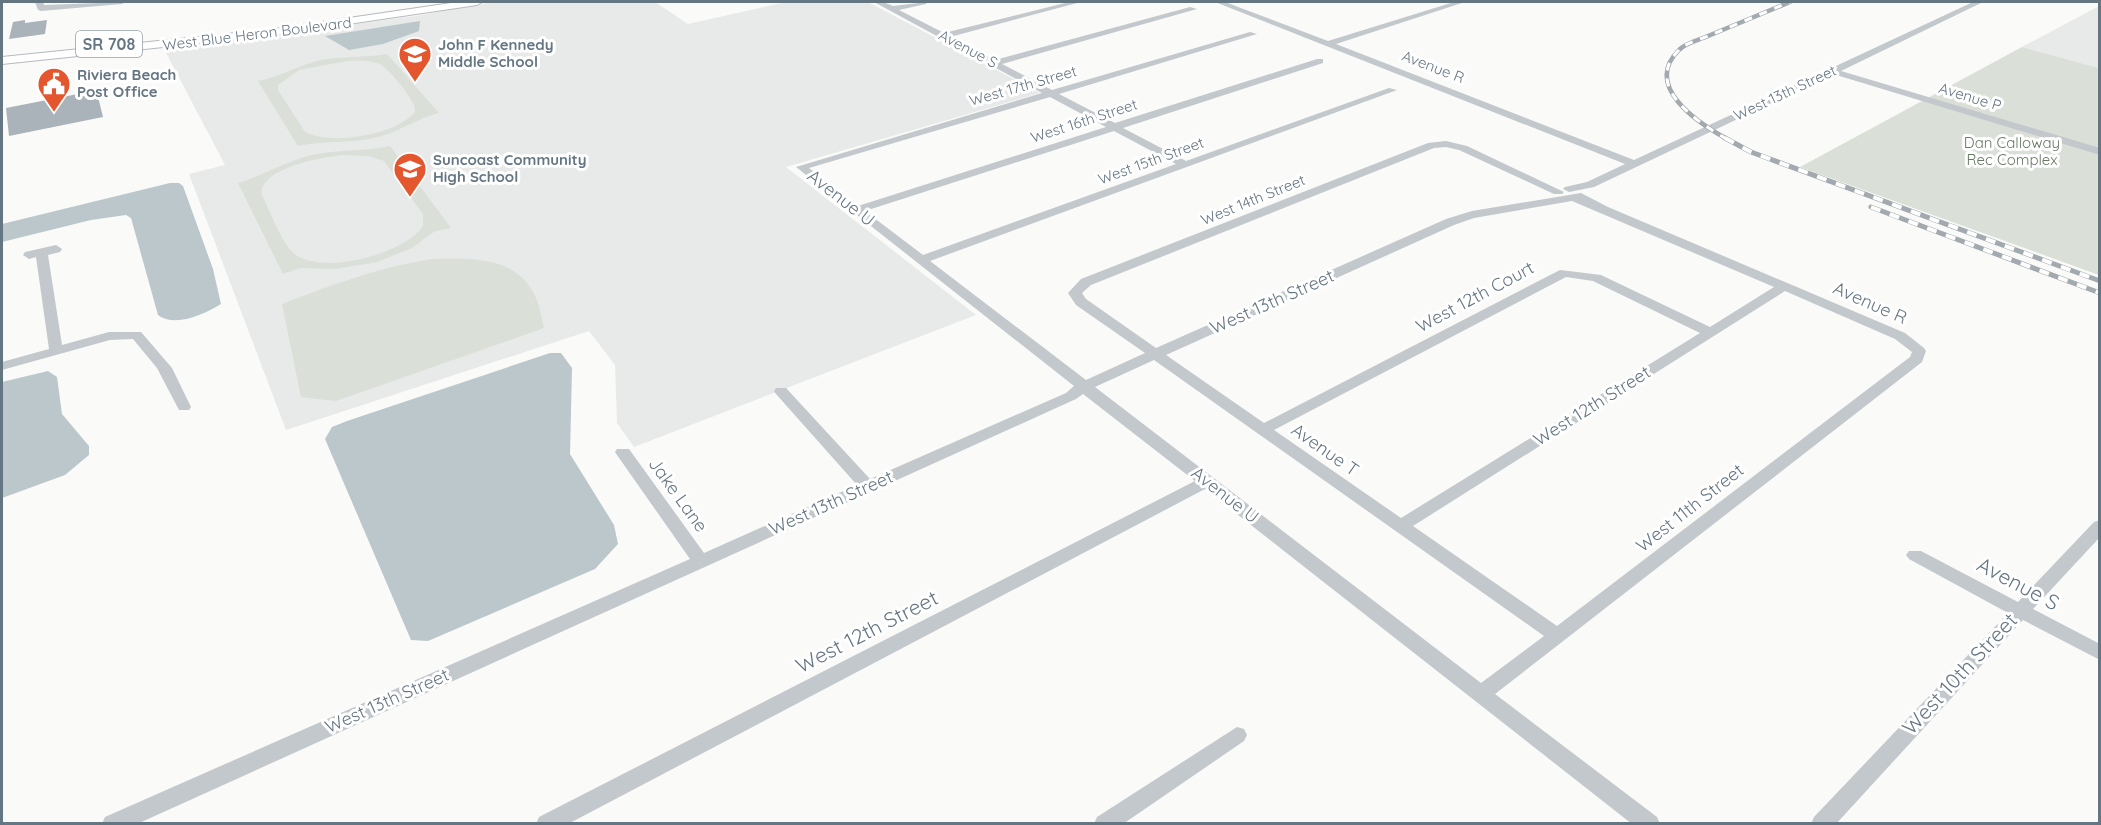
<svg xmlns="http://www.w3.org/2000/svg" width="2101" height="825" font-family="Quicksand,sans-serif">
<rect width="100%" height="100%" fill="#fafaf8"/>
<path fill="#e8e9e9" d="M493,2h162l33,22 98,-22h82l172,91 -254,74 190,148 -342,132 -17,-24 -2,-58 -26,-34 -303,99 -97,-256 36,-9 -61,-116 252,-33z
M2099,6v62l-77,-21z"/>
<path fill="#dadfd7" fill-rule="evenodd" d="M2022,47l77,21v207l-299,-108z
M387,54l52,59c-21,5 -38,18 -61,24 -27,7 -55,3 -80,9l-40,-65c21,-4 41,-16 63,-21 22,-4 45,-2 66,-6zM347,61c10,-1 23,-1 33,3 9,5 38,39 35,48 -19,23 -84,34 -110,20l-27,-42v-5l21,-15z
M390,146l61,82 -16,3 -23,17 -35,14 -42,7 -35,-1 -17,6 -45,-91c25,-7 47,-22 74,-28 26,-6 53,-3 78,-9zM343,155l25,1 16,5 39,53v12c-19,28 -98,49 -127,29 -13,-8 -27,-46 -34,-60 -4,-27 61,-38 81,-40z
M432,259c36,0 81,-4 101,33 6,10 8,24 11,36l-208,73 -35,-4 -19,-93c50,-19 97,-37 150,-45z"/>
<path fill="#bbc7cb" d="M420,21l-1,10 -36,13 -34,6 -24,-14z
M170,183h9l4,3 30,83 8,35c-16,10 -46,24 -63,11l-27,-97 -5,-3 -35,5 -89,22v-18z
M550,353h11l11,15 -2,86 44,71 4,19 -23,25 -167,72 -17,-1 -86,-201 7,-12 15,-6z
M48,371l9,6 5,37 27,32v9l-24,20 -63,23v-116z"/>
<path fill="#aab3b9" d="M25,20v3l22,-3 -2,14 -36,5 4,-17z
M88,92l1,3 8,-2 6,24 -94,19 -3,-28z"/>
<g fill="none" stroke-linecap="round" stroke-linejoin="round">
<g stroke="#b5babe" stroke-width="2">
<path id="major" d="M458,2h24l-5,3 -210,31 -265,28v-7l265,-27z"/>
</g>
<path fill="#c3c8cc" fill-rule="evenodd" d="M35,2h8l1,3 82,-3 -4,2 -81,7 -3,-1z
M874,2h9l10,4 34,-4 -1,2 -27,6 45,23 125,-31h12l-131,35 45,23 195,-53 7,2 -195,55 50,26 198,-58 7,2 -198,60 56,29 202,-64h6v4l-200,65 63,33 203,-73 8,2 -467,171 156,119 59,-27 -69,-48 -8,-12 13,-14 347,-136 18,-2 21,5 97,46 -2,2h-8l-95,-44 -13,-3 -12,1 -343,137 -9,8 4,6 70,49 290,-129 26,-8 109,-18 27,14 297,126 19,15 2,3 -4,11 -427,332 162,123 3,7h-28l-427,-335 -637,335h-32l3,-7 656,-336 -112,-87 -7,5 -939,425h-35l3,-7 585,-258 -73,-104 -2,-3 2,-3h12l75,104 153,-68 -81,-91 -2,-3 2,-3h10l84,91 196,-86 8,-7 -278,-219 246,-74zM1050,97l56,30 -248,79 -49,-38zM1114,131l62,33 -253,91 -58,-44zM1572,201l202,86 -64,40 -109,-52 -41,-5 -296,153 -98,-68 288,-130 20,-7zM1566,277l27,4 107,52 -299,185 -127,-88zM1785,291l110,48 17,13 -2,5 -353,269 -144,-100zM1154,360l390,276 -63,47 -386,-296z
M1215,2h10l103,39 126,-39h11l-129,42 298,116 339,-158h10l-142,69 259,77v7l-267,-81 -239,113 -25,5 -6,-3 2,-2 22,-5 38,-18z
M56,245l6,4 -2,3 -12,3 14,90 47,-13h32l31,36 19,39 -2,3h-10l-22,-42 -24,-29 -23,1 -108,30v-8l47,-13 -13,-92 -7,2 -6,-4 2,-3z
M2100,520v17l-67,72 67,35v16l-77,-40 -187,204h-25l3,-7 194,-204 -99,-54 -3,-4 3,-4h12l97,51 76,-80z
M1237,727l7,2 3,6 -3,6 -121,83h-29l3,-7z"/>
<use href="#major" fill="#fff" fill-rule="evenodd"/>
<g stroke="#a2aab0" stroke-width="4.5">
<path id="rail-far1" d="M1727,139c-29,-16 -85,-53 -48,-89 6,-7 20,-10 29,-14 27,-11 55,-23 82,-34"/>
</g>
<g stroke="#a2aab0" stroke-width="5">
<path id="rail" d="M1725,138l26,14 349,129
M1871,207l229,86"/>
</g>
<use href="#rail-far1" stroke="#fff" stroke-width="3" stroke-dasharray="8" stroke-linecap="butt"/>
<use href="#rail" stroke="#fff" stroke-width="4" stroke-dasharray="10" stroke-linecap="butt"/>
</g>
<defs>
<g id="school-pin" transform="scale(1.725)"><path d="M0 17L-7.5 6A9.5 9.5 0 1 1 7.5 6Z" fill="#e4572e" stroke="#fff"/><path d="M0-5L7-2L0 1L-7-2ZM-4 1L0 2.5L4 1V4Q0 6-4 4Z" fill="#fff"/></g>
<g id="civic-pin" transform="scale(1.725)"><path d="M0 17L-7.5 6A9.5 9.5 0 1 1 7.5 6Z" fill="#e4572e" stroke="#fff"/><path d="M-.6-6.5H3V-4.5H.6V-3L4-1V1h2V6H-6V1h2V-1L-.6-3ZM-1.2 2.5V6h2.4V2.5Z" fill="#fff"/></g>
</defs>
<g fill-rule="evenodd">
<use href="#school-pin" x="415" y="54"/>
<use href="#civic-pin" x="54" y="84"/>
<use href="#school-pin" x="410" y="169"/>
</g>
<g text-anchor="middle" stroke-width="6" stroke-linejoin="round" paint-order="stroke">
<g font-size="15" fill="#657683" stroke="#fff">
<text transform="translate(257 34) rotate(-7)" y="5">West Blue Heron Boulevard</text>
<text transform="translate(968 49) rotate(28)" y="5">Avenue S</text>
<text transform="translate(1433 67) rotate(21)" y="5">Avenue R</text>
<text transform="translate(1023 86) rotate(-16)" y="5">West 17th Street</text>
<text transform="translate(1785 93) rotate(-25)" y="5">West 13th Street</text>
<text transform="translate(1970 97) rotate(17)" y="5">Avenue P</text>
<text transform="translate(1084 121) rotate(-18)" y="5">West 16th Street</text>
<text transform="translate(1151 161) rotate(-20)" y="5">West 15th Street</text>
<text transform="translate(1253 200) rotate(-22)" y="5">West 14th Street</text>
</g>
<g font-size="15" font-weight="bold" fill="#657683" stroke="#fff" text-anchor="start">
<text x="438" y="50">John F Kennedy<tspan x="438" dy="17">Middle School</tspan></text>
<text x="77" y="80">Riviera Beach<tspan x="77" dy="17">Post Office</tspan></text>
<text x="433" y="165">Suncoast Community<tspan x="433" dy="17">High School</tspan></text>
</g>
<g font-size="15" fill="#687a64" stroke="#fff">
<text x="2012" y="148">Dan Calloway<tspan x="2012" dy="17">Rec Complex</tspan></text>
</g>
<rect fill="#fff" stroke="#939fa8" stroke-width="1.5" x="76" y="31" width="66" height="26" rx="4.5"/>
<g font-size="16" font-weight="bold" fill="#657683">
<text x="109" y="50">SR 708</text>
</g>
<g font-size="18" fill="#657683" stroke="#fff">
<text transform="translate(841 198) rotate(38)" y="6">Avenue U</text>
<text transform="translate(1475 297) rotate(-28)" y="6">West 12th Court</text>
<text transform="translate(1272 302) rotate(-24)" y="6">West 13th Street</text>
<text transform="translate(1870 303) rotate(24)" y="6">Avenue R</text>
<text transform="translate(1592 406) rotate(-32)" y="6">West 12th Street</text>
<text transform="translate(1325 450) rotate(35)" y="6">Avenue T</text>
<text transform="translate(678 495) rotate(54)" y="6">Jake Lane</text>
<text transform="translate(1225 495) rotate(38)" y="6">Avenue U</text>
<text transform="translate(831 503) rotate(-24)" y="6">West 13th Street</text>
<text transform="translate(1690 508) rotate(-38)" y="6">West 11th Street</text>
<text transform="translate(387 701) rotate(-24)" y="6">West 13th Street</text>
</g>
<g font-size="21" fill="#657683" stroke="#fff">
<text transform="translate(2018 584) rotate(28)" y="7">Avenue S</text>
<text transform="translate(867 632) rotate(-27)" y="7">West 12th Street</text>
<text transform="translate(1960 674) rotate(-47)" y="7">West 10th Street</text>
</g>
</g>
<rect width="2101" height="825" fill="none" stroke="#657683" stroke-width="6"/>
</svg>
